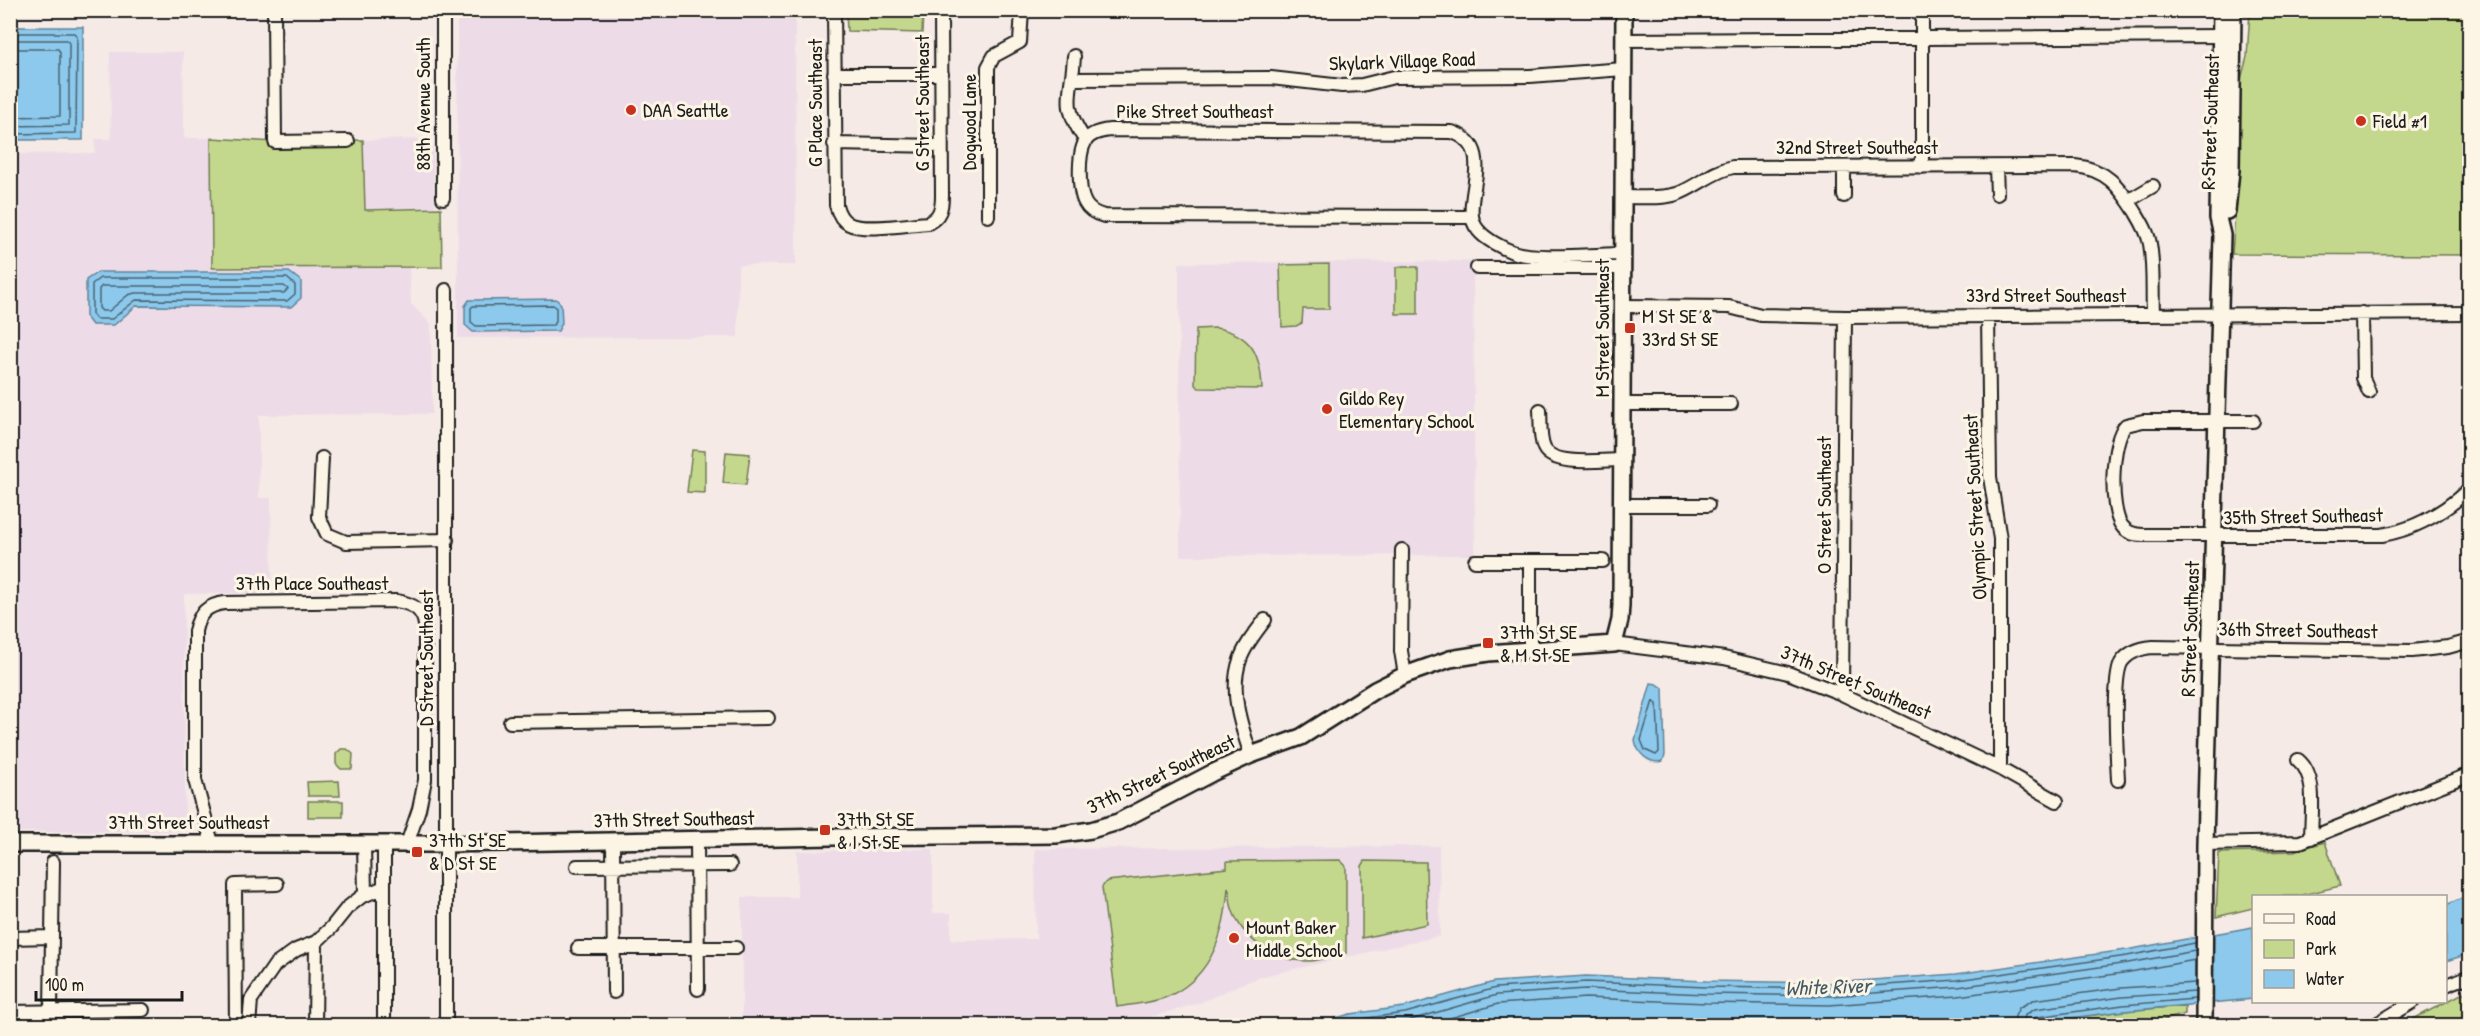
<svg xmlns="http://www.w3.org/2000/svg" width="2480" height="1036" font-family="'Patrick Hand',sans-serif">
<rect width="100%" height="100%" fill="#f5eae6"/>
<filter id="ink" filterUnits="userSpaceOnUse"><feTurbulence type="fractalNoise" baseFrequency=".0167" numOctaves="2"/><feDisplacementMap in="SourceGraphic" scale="12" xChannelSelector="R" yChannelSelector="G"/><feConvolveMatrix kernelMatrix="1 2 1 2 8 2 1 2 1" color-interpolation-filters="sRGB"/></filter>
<g filter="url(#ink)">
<path fill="#eddce7" d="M457,11h338l1,254h-58v72l-280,1z
M110,52h73l1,86h27l1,130 197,-1 2,37 20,20 1,90 -173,1v83h12l1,95 -88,1 1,237 -174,1v-678l84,-1v-14h16z
M433,139l2,70 -70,1 -2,-70z
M1473,261l2,294 -295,1 -1,-293z
M1439,846l1,90 -176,40 -23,8 -39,18 -78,23h-382v-128h55v-46l136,-2v64h18v27l85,-1 -1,-90z"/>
<path fill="#c4d88d" stroke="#707a54" stroke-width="1.5" d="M846,11h77l-1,22 -75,-2z
M2250,11h219v244l-237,-1 7,-91 1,-80 7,-26z
M211,138l64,4 88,-2 2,70 76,-2 1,59 -230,1z
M1329,264v45h-26l-1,14 -6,3 -14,1 -2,-62z
M1396,267h22v47h-22z
M1216,328c36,6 45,27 46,61l-63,-1 -4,-3 1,-56z
M692,450l13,1v42l-18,-1z
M726,452l24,2 -4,31 -23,-2z
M341,749h6l6,5 -1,15h-11l-5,-5v-10z
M339,781l1,15h-32l-1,-14z
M308,801h35v16h-35z
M2325,842l15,44 -42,10h-44l-1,12 -37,9 3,-64 75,-2z
M1340,860l6,6v87c-12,2 -25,8 -37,8 -34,1 -69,-22 -78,-56 -1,-6 -1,-13 -3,-18 -3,43 -14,87 -57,108 -16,8 -37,9 -54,12l-15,-120 5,-6 120,-13v-7z
M1365,861l61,1 1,62 -65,14v-72z
M2469,990v35h-67z
M2185,1006v8l-38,11 -132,1 109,-15z"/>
<path fill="#8cc9ec" stroke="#5f8499" stroke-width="1.5" d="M11,27h72v113h-70z
M98,272h191l12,9v17l-10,9 -155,-1 -22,19h-22l-6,-8v-37z
M556,299l5,5 1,19 -4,8 -85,1 -8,-7v-19l4,-6z
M1651,683l6,1 6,4 2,67 -2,6c-14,4 -26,-8 -28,-21z
M2469,895v59l-23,7v-56z
M2253,927v72l-129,12 -109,14 -707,1 42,-12 54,-7 90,-25 92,-6 120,5 124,2 126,-9 170,-24z"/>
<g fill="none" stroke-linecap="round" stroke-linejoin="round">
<path stroke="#49616f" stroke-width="1.5" d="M10,33h64l3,3 -1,97 -66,1
M10,40h57l2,3v82l-59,1
M10,49h48l2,3v64l-50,1
M100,278h187l8,7v9l-8,7 -151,-1 -24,19h-16l-4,-5v-30z
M102,286h182l4,3 -4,4h-149l-7,2 -19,16h-7l-3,-3v-19z
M553,305l3,2v15l-3,3 -77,1 -5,-4v-14l2,-2z
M1653,701l4,3 2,48 -3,3 -11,-5 -4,-10z
M1331,1026l21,-6 53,-7 91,-25 90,-6 120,5 124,2 127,-9 170,-24 68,-13
M1369,1026l38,-5 90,-26 89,-6 120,5 125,2 127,-9 170,-24 67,-12
M1423,1026l75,-22 88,-6 120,5 123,2 129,-9 172,-24 65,-12
M2014,1026l1,-10 4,-8 14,-8 88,-12 74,-5
M2023,1026l2,-11 10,-6 87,-12 73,-5
M2030,1026l1,-6 6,-3 86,-12 72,-6"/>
<g stroke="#1c1c1c" stroke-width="16">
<path id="minor" d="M274,10l1,132 73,-1
M443,10v188
M834,10l2,195c2,8 5,15 13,19 15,8 61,0 79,-1 12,-6 14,-15 14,-27l-1,-186
M1624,40l597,-4
M1074,56c-2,40 -14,47 11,84
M834,74h108
M1073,79l198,-1 71,8 20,-1 32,-8 136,-1 94,-7
M834,144l107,2
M1844,167v29
M1922,167v-157
M1996,167l1,27
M1624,197c17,0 37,2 53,-3 20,-7 35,-23 56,-27l342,-1c31,3 44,20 60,45 6,10 13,21 15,33 4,23 2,47 3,70
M2128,201l25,-15
M988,216v-149l6,-11 26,-14 2,-32
M1472,217l-368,-1c-8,-2 -15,-5 -19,-13 -7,-12 -7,-49 0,-61 4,-8 16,-11 25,-12l342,2c50,17 4,73 26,98 7,9 24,18 35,22 21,8 85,2 110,2
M1477,268h146
M1624,306l105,1 32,8 84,2 625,-4
M2362,313l1,65 6,14
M1988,315l2,162 10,62v230
M1623,404h108
M1540,410c1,11 -1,27 4,38 9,19 59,12 77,12
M2253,421h-110l-17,4c-15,14 -17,85 -4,101 5,7 12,9 21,9h239c34,-6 63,-23 88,-47
M322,458l-3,59 8,17 19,8 101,-2
M1620,505h88
M1402,550l-1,101 4,24
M1475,561h128
M1614,644l110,14 64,15 54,21 158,75 57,32
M1530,649v-87
M1842,694l3,-377
M510,722l258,-4
M1251,755c-10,-29 -22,-64 -11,-95 5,-15 16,-28 25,-40
M2298,760c20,16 13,54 13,78
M2118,780c-1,-24 -6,-99 3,-117 7,-11 20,-15 32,-16l259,4 36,-4 22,-6
M697,839l1,150
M613,841l1,151
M212,843l-17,-63v-149c4,-18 12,-26 30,-28l172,-2c15,3 26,8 28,24v155l-6,29 -12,35
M364,844l1,51
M2205,844l95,-2 170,-68
M577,866l153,-1
M10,938l42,-1
M578,948h158
M2446,985l24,-9
M51,1011l2,-149
M10,1012l133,-2
M236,1026l-1,-141 42,-1
M249,1026l2,-26 24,-35 21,-15 20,-8 15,-14 16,-20 14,-11 23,-10
M315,1026l1,-84
M384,1026v-182
M446,1026v-736
M2373,1026l40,-24"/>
</g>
<g stroke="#1c1c1c" stroke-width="20">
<path id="tertiary" d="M2227,211l4,-41 2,-160
M10,844h435l387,-7 224,-2 35,-5 27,-8 94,-49 39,-18 50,-18 74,-47 30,-15 45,-16 38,-6 126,-9 6,-24 1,-15 3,-595
M2204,1026l1,-182 17,-609 -4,-17 3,-208"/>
</g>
<use href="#minor" stroke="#fcf5e5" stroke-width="12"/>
<use href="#tertiary" stroke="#fcf5e5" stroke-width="15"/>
</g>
</g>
<g fill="#c8321e" stroke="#fcf5e5" stroke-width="2">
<circle cx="631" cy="110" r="6"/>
<circle cx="2361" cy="121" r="6"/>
<rect x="1624" y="322" width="12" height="12" rx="3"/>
<circle cx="1327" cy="409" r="6"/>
<rect x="1482" y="637" width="12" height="12" rx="3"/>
<rect x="819" y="824" width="12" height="12" rx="3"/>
<rect x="411" y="846" width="12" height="12" rx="3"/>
<circle cx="1234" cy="938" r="6"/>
</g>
<g text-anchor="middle" stroke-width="6" stroke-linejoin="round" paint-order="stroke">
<g font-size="20" fill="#1c1c1c" stroke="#fcf5e5">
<text transform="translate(1402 61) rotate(-2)" y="7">Skylark Village Road</text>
<text transform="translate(815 103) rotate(-90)" y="7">G Place Southeast</text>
<text transform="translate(922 103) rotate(-90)" y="7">G Street Southeast</text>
<text transform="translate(423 104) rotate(-90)" y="7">88th Avenue South</text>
<text x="1195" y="118">Pike Street Southeast</text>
<text transform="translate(969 122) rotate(-90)" y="7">Dogwood Lane</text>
<text transform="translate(2210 122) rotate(-88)" y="7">R Street Southeast</text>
<text x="1857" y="154">32nd Street Southeast</text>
<text x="2046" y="302">33rd Street Southeast</text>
<text transform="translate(1602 328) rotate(-90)" y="7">M Street Southeast</text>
<text transform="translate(1824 505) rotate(-90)" y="7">O Street Southeast</text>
<text transform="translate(1975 507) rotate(-93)" y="7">Olympic Street Southeast</text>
<text transform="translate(2303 516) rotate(-1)" y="7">35th Street Southeast</text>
<text x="312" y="590">37th Place Southeast</text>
<text transform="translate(2190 629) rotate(-88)" y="7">R Street Southeast</text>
<text transform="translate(2298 630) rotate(1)" y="7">36th Street Southeast</text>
<text transform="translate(426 658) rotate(-90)" y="7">D Street Southeast</text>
<text transform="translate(1856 682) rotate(23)" y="7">37th Street Southeast</text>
<text transform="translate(1161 774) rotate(-25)" y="7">37th Street Southeast</text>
<text transform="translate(674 819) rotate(-1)" y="7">37th Street Southeast</text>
<text x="189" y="829">37th Street Southeast</text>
</g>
<g font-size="20" fill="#1c1c1c" stroke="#fcf5e5" text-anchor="start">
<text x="643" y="117">DAA Seattle</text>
<text x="2373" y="128">Field #1</text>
<text x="1642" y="323">M St SE &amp;<tspan x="1642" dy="23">33rd St SE</tspan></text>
<text x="1339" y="405">Gildo Rey<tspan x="1339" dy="23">Elementary School</tspan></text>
<text x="1500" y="639">37th St SE<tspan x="1500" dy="23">&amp; M St SE</tspan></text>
<text x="837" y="826">37th St SE<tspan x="837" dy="23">&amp; I St SE</tspan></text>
<text x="429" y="847">37th St SE<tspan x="429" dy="23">&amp; D St SE</tspan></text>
<text x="1246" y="934">Mount Baker<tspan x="1246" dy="23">Middle School</tspan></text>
</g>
<g font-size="21" font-style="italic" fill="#435965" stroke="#fcf5e5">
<text transform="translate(1828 987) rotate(-2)" y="7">White River</text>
</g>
</g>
<rect width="2480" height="1036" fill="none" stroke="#fcf5e5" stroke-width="36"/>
<rect x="18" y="18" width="2444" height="1000" fill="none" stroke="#1c1c1c" stroke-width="2" filter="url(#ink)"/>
<rect x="2252" y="895" width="195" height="108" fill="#fcf5e5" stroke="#a29e95" stroke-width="1.5"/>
<rect x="2264" y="914" width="30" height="9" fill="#fcf5e5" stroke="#a29e95" stroke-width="1.5"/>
<text x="2306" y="925" font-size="18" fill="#1c1c1c">Road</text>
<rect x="2264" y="940" width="30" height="18" fill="#c4d88d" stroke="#a29e95" stroke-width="1.5"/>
<text x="2306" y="955" font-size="18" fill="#1c1c1c">Park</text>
<rect x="2264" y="970" width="30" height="18" fill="#8cc9ec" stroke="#a29e95" stroke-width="1.5"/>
<text x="2306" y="985" font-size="18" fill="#1c1c1c">Water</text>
<path d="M36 991v9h146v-9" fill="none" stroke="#1c1c1c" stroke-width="3"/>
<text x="45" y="991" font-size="18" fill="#1c1c1c" stroke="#fcf5e5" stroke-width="4.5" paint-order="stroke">100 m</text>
</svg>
